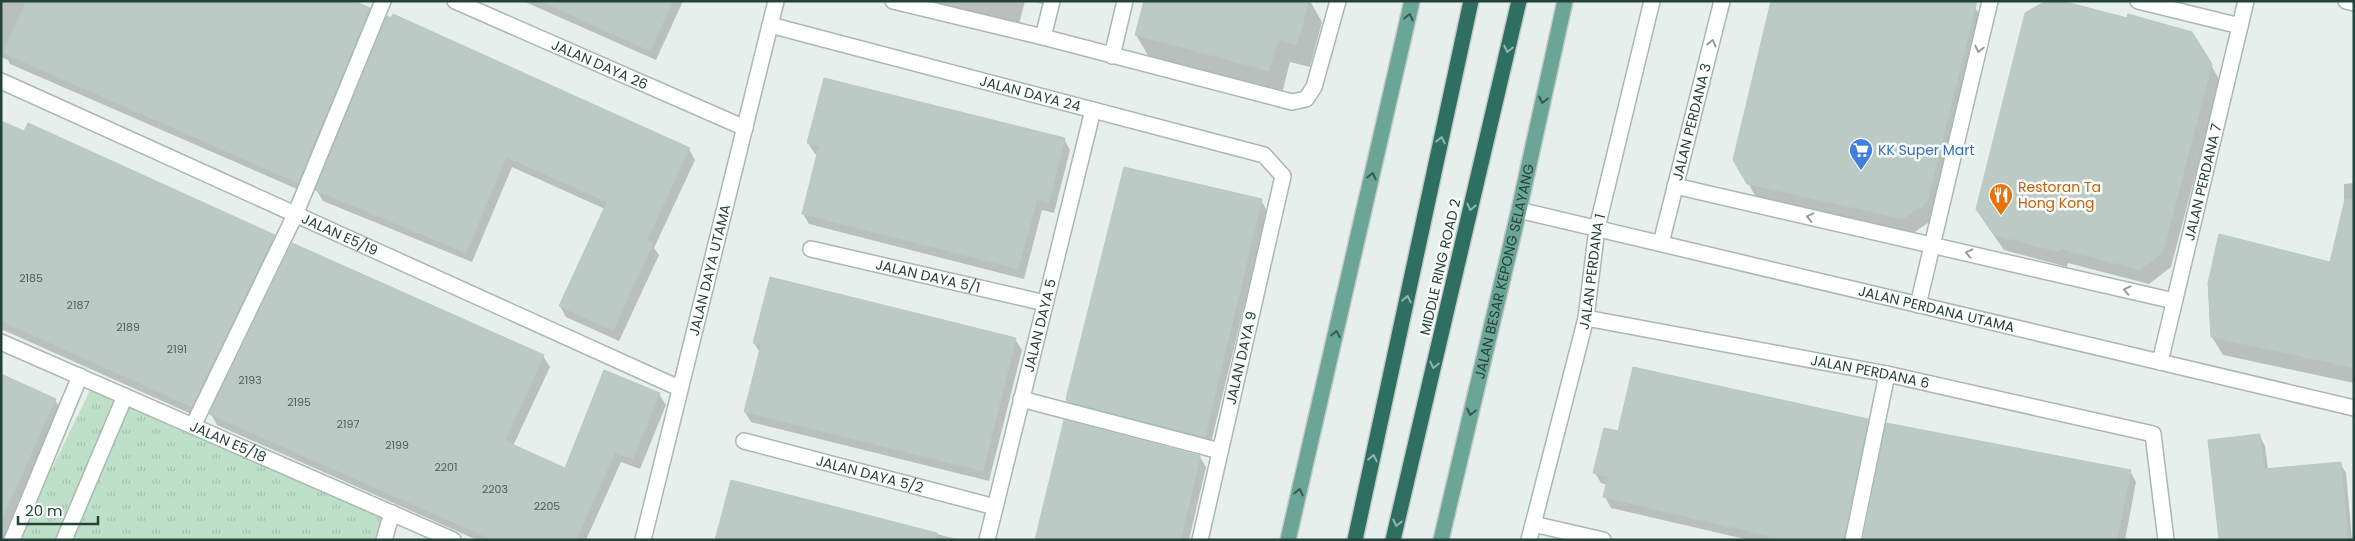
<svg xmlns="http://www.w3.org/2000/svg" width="2355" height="541" font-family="Poppins,sans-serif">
<defs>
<pattern id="grass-tufts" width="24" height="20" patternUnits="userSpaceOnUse" patternTransform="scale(1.25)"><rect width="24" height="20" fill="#bfe0c8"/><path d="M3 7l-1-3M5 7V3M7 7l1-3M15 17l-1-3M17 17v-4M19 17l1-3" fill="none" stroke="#a4c1ad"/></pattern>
</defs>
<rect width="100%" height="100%" fill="#e6efeb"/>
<path fill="url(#grass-tufts)" d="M94,382l298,131 -8,27h-367z"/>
<path fill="#0003" d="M1,1h350l18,8 6,11 -71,172 -294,-128 -2,-4 -7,-3z
M523,1h160l-27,59z
M913,1h112l-7,27z
M1032,1h18l-1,5z
M1145,1h165l12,21 -12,45 -20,-5 -8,31 -133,-36 -13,-22z
M1975,7l9,16 -49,195 -23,16 -155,-35 -22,-39z
M392,19l297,130 6,11 -41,88 5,7 -40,86 -53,-24 -6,-11 45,-97 -93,-42 -40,95 -149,-61 -6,-10z
M2211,65l9,16 -49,186 -22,17 -81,-21 -1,4 -63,-17 -18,-26z
M1,122l273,114 6,11 -82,170 -197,-88z
M1064,139l6,11 -16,63 -12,-3 -18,69 -215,-55 -6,-10 16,-60h-4l-7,-11z
M2354,183v200l-131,-28 -11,-18 119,-73 13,-54v-26z
M1261,200l6,11 -57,236 -136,-37 -6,-11z
M1015,339l7,11 -33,131 -238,-59 -6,-10 15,-59 -6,-10z
M543,356l7,11 -37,79 52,23 94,-75 7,11 -26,64 -19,-7 -35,78h-109l-260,-115 -6,-11z
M1,376l54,24 8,13 -57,127h-5z
M1867,420l7,11 -21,109h-104l-138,-32 -6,-11 2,-12 -6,-2 -6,-10 24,-40z
M1887,425l243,46 6,11 -11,58h-262z
M2259,435l6,11 3,23 72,-6 6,10 6,67h-132z
M1200,457l6,10 -17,73h-153z
M732,481l228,59h-243z"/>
<path fill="#bbcac4" stroke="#b8c9c2" d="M26,1h328l16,7 -72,175 -295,-130z
M540,1h133l-23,50z
M1144,1h165l-12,44 -19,-5 -9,31 -134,-36z
M1771,1h206l-50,202 -24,16 -156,-35 -14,-24z
M2046,1h16l65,17 1,-4 64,18 20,32 -49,188 -23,18 -80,-21 -1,3 -65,-17 -18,-26 49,-196z
M393,14l297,134 -43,92 6,3 -40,88 -54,-25 48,-104 -101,-45 -40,96 -151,-63 72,-174 4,2z
M824,78l241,60 -16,65 -12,-3 -19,69 -216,-55 17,-68 -12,-3z
M1,121l23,10 4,-8 247,112 -83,172 -191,-86z
M1124,167l138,32 -57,238 -137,-35 -2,-3z
M2345,199l9,1v168l-143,-31 -3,-54 11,-49 111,28z
M292,243l252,112 -39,86 60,27 39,-98 56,23 -27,66 -18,-7 -39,88h-83l-284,-126z
M770,277l246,61 -33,133 -239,-59 17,-67 -8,-2z
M1633,367l235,52 -24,121h-59l-182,-43 5,-20 -15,-4 11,-45 14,3z
M1,374l55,25 -55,122z
M1064,420l136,36 -19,84h-146z
M1886,423l245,47 -14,70h-254z
M2260,434l4,35 77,-7 7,78h-129l-11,-100z
M731,480l206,53 -1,7h-221z"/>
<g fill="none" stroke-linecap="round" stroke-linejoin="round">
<g stroke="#a8b8b2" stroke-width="18">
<path id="lane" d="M1021,399l199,52
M193,426l102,-211 88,-214
M64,540l61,-144
M1853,540l34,-166"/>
</g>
<g stroke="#a8b8b2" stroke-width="18">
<g id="street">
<path id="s1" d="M455,1l290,127"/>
<path d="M893,1l150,36 249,65 14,-3 8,-12 24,-86"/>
<path d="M2138,1l102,25"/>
<path d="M2346,1l8,2"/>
<path id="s2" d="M770,25l494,130 19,21 -83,364"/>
<path d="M1043,37l9,-36"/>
<path d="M1112,56l13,-55"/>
<path id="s3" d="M1,81l678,307"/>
<path d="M1675,186l499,115"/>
<path id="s4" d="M1519,210l835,198"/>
<path id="s5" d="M1661,243l61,-242"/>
<path id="s6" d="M811,249l234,54"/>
<path d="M1918,305l72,-304"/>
<path id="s7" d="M1586,318l301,56 266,60 13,106"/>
<path id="s8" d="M1,342l452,198"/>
<path id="s9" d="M2160,362l86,-361"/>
<path id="s10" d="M744,441l251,66"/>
<path d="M1533,524l70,16"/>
<path d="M12,540l68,-164"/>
<path d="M384,540l8,-27"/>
<path id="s11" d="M643,540l133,-539"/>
<path id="s12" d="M987,540l106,-430"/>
<path id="s13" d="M1529,540l57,-222 11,-90 55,-227"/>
</g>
</g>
<g stroke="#c2cac8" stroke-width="18">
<g id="primary">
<path d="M1288,540l124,-539"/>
<path id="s14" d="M1441,540l78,-330 46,-209"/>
</g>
</g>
<g stroke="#c2cac8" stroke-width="18">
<path id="highway" d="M1355,540l116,-539
M1393,540l126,-539"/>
</g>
<use href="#lane" stroke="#fff" stroke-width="15"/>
<use href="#street" stroke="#fff" stroke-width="15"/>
<use href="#primary" stroke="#6aa596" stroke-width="15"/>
<use href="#highway" stroke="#2f6f62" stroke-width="15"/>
</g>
<defs><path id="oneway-chevron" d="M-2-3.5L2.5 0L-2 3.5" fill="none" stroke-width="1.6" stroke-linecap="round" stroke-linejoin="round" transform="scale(1.25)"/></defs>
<g stroke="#365b51">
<use href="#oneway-chevron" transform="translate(1409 17) rotate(-77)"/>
<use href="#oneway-chevron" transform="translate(1543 100) rotate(102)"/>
<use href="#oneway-chevron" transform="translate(1372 176) rotate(-77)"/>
<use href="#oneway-chevron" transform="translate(1336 334) rotate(-77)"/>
<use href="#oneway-chevron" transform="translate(1471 412) rotate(103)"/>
<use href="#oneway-chevron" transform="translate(1299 492) rotate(-77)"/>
</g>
<g stroke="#92a09c">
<use href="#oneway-chevron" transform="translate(1712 43) rotate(-76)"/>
<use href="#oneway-chevron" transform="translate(1979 49) rotate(103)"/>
<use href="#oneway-chevron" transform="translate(1810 217) rotate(-167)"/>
<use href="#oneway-chevron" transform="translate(1969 253) rotate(-167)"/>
<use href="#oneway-chevron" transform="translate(2127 290) rotate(-167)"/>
</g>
<g stroke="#93b5ae">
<use href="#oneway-chevron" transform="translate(1508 49) rotate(103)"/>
<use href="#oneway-chevron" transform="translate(1441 140) rotate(-78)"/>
<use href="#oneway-chevron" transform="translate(1471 207) rotate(103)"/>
<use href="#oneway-chevron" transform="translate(1407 299) rotate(-78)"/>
<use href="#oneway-chevron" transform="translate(1434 365) rotate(103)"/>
<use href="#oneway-chevron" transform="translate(1373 458) rotate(-78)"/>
<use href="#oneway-chevron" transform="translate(1397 523) rotate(103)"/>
</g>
<defs>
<g id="supermarket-pin" transform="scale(1.25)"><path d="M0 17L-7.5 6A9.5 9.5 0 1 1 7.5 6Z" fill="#3f7fe0" stroke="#f7fbf9"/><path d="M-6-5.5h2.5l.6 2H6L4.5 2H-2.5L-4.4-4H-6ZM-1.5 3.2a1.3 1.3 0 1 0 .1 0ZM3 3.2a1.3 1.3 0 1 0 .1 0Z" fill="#fff"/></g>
<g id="restaurant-pin" transform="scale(1.25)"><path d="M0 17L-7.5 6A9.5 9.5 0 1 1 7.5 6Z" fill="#e8710a" stroke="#f7fbf9"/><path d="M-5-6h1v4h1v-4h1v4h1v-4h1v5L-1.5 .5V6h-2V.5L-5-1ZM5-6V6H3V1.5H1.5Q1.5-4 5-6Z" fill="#fff"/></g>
</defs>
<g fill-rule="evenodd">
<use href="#supermarket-pin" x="1861" y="150"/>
<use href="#restaurant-pin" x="2001" y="195"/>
</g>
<g text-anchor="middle" stroke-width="5" stroke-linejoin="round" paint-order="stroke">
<g font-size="11" fill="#4a645c">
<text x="31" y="282">2185</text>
<text x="78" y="309">2187</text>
<text x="128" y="331">2189</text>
<text x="177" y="353">2191</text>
<text x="250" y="384">2193</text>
<text x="299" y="406">2195</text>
<text x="348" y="428">2197</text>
<text x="397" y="449">2199</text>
<text x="446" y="471">2201</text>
<text x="495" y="493">2203</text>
<text x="547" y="510">2205</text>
</g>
<g font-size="14" fill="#24423a" stroke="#f7fbf9">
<text dy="5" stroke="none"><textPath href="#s1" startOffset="158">JALAN DAYA 26</textPath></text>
<text dy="5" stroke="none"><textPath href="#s2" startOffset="269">JALAN DAYA 24</textPath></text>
<text dy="5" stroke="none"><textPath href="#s5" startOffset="125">JALAN PERDANA 3</textPath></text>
<text dy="5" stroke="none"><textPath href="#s9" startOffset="185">JALAN PERDANA 7</textPath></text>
<text dy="5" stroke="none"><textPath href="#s3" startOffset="372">JALAN E5/19</textPath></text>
<text transform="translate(1440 267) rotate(-77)" y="5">MIDDLE RING ROAD 2</text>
<text dy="5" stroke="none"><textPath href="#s11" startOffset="278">JALAN DAYA UTAMA</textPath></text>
<text dy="5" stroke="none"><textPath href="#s14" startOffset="276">JALAN BESAR KEPONG SELAYANG</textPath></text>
<text dy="5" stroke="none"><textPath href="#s13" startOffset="276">JALAN PERDANA 1</textPath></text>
<text dy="5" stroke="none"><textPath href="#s6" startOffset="120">JALAN DAYA 5/1</textPath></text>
<text dy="5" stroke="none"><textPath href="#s4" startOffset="429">JALAN PERDANA UTAMA</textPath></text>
<text dy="5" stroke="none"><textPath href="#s12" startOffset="221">JALAN DAYA 5</textPath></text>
<text transform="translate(1241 358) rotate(-77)" y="5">JALAN DAYA 9</text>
<text dy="5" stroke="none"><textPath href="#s7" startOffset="289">JALAN PERDANA 6</textPath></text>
<text dy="5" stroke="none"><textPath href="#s8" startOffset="248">JALAN E5/18</textPath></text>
<text dy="5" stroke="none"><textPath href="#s10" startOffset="130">JALAN DAYA 5/2</textPath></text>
</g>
<g font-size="14" fill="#366cbe" stroke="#f7fbf9" text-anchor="start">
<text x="1878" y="155">KK Super Mart</text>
</g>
<g font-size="14" fill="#c56008" stroke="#f7fbf9" text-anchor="start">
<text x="2018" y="192">Restoran Ta<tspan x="2018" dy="16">Hong Kong</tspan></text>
</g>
</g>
<rect width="2355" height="541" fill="none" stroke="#24423a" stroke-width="5"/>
<path d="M18 516v8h80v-8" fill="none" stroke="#24423a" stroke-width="2.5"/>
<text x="25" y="516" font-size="15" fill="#24423a" stroke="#f7fbf9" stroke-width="4" paint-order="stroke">20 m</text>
</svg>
